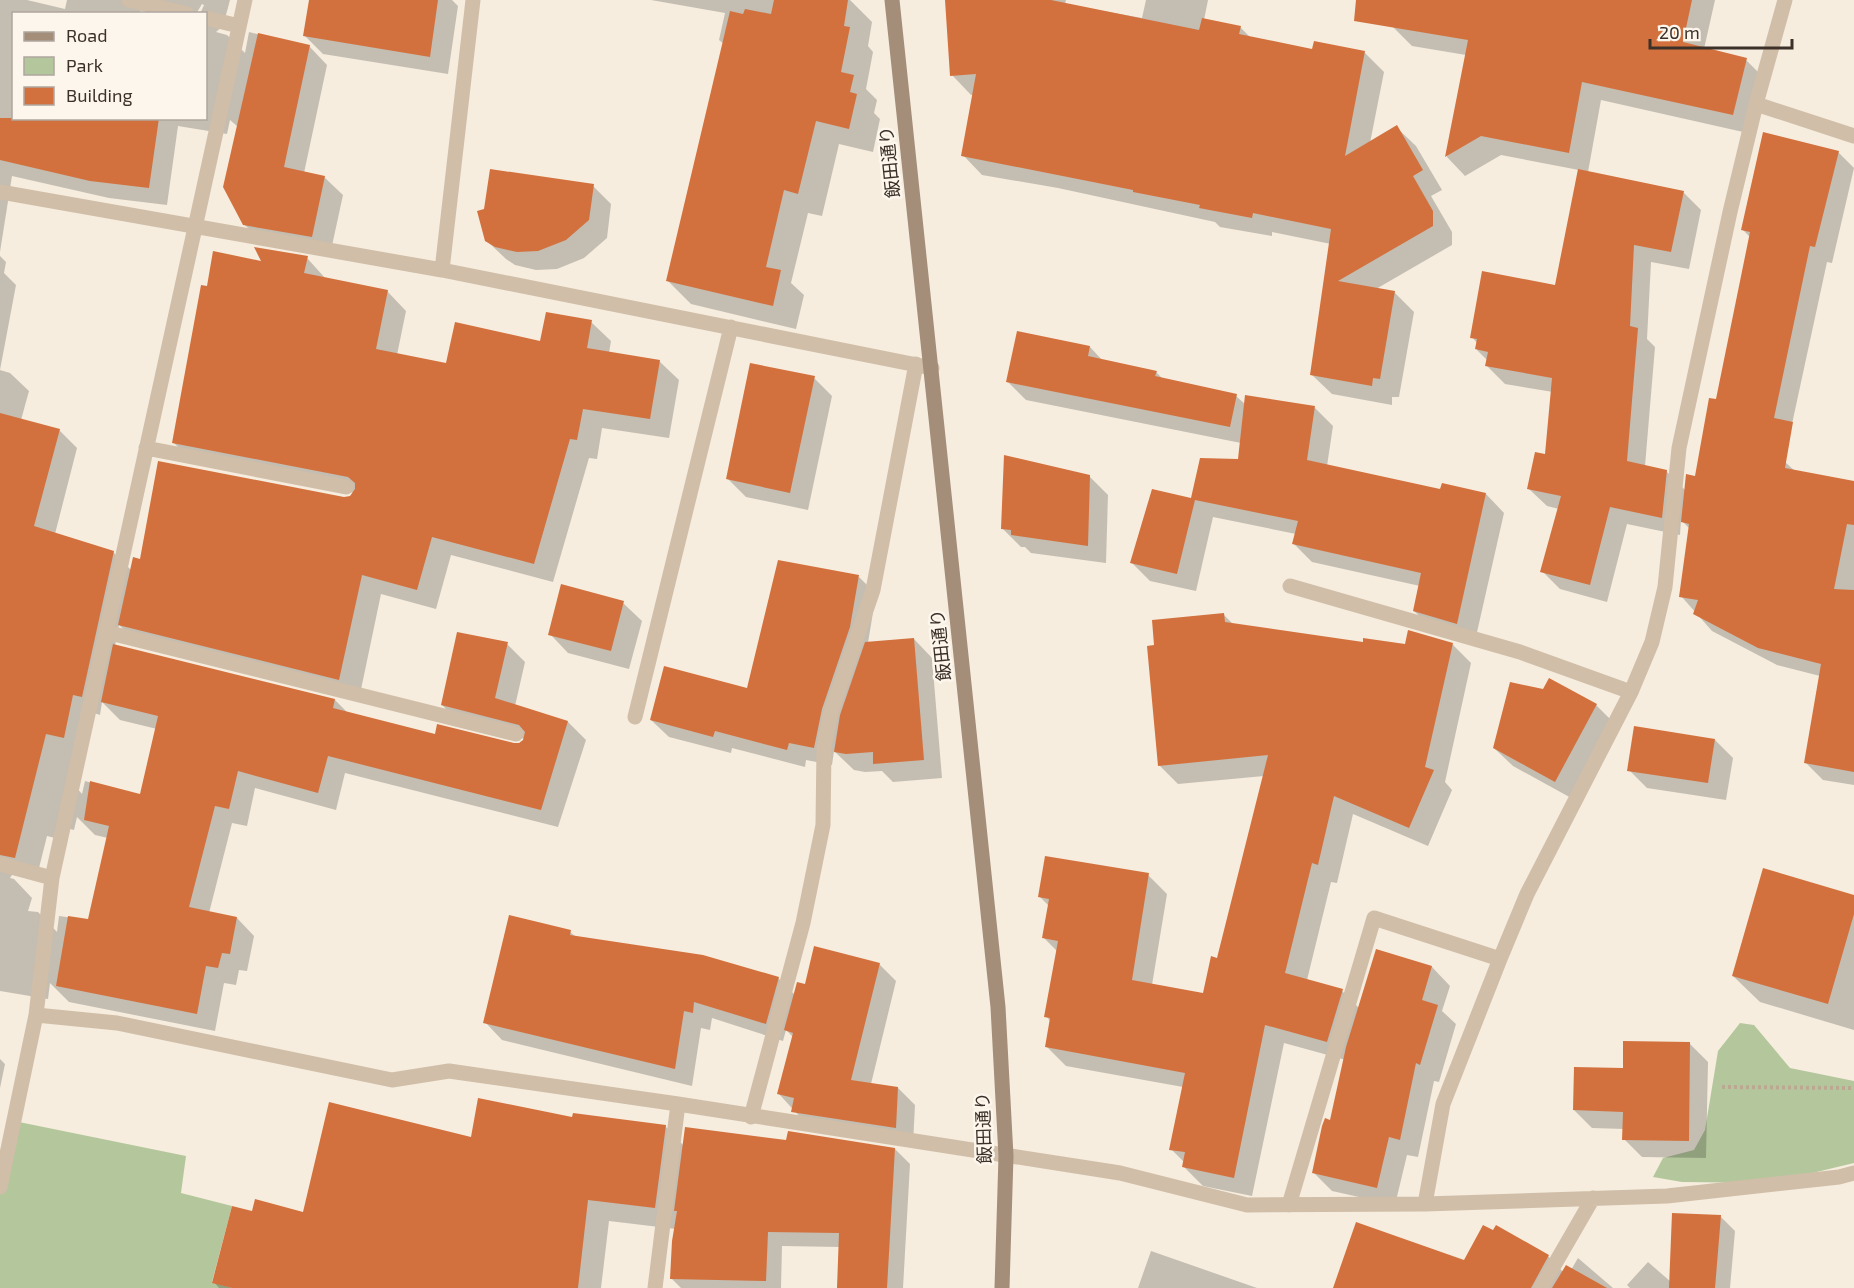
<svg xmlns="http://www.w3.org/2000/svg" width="1854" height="1288" font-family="'Exo 2','Noto Sans JP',sans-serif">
<rect width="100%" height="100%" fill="#f6edde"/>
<path fill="#b4c79c" d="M1740,1023l14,2 36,43 64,13v82l-83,20 -89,-1 -29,-5 10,-19 31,-8 11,-20 13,-79z
M14,1121l172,35 -5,37 51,13 -20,76 20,6h-232v-101z"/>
<path fill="#0003" fill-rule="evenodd" d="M0,0h27l38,9 2,-9h163l-7,26 -7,6 11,3 18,18 4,-21 60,14 18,19 -23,108 20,4 19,18 -13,60 -67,-12 -19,-19 -7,-98 -7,-6 -3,14 -49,-8 -11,79 -58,-7 -97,-22 -12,76zM202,4l2,1 -4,9h6v104h-192v-104h125l1,-3 10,-3 23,6h23z
M311,0h141l6,6 -10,68 -125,-20 -18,-18z
M651,0h199l22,22 -4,24 5,6 -7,37 11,11 -3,13 6,6 -7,33 -34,-8 -17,72 -14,-3 -17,70 13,12 -8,34 -105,-25 -23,-23 56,-237 -5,-4 6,-27z
M947,0h119l-1,4 77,14 4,-18h62l-4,20 36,7 11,11 63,13 50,1 20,20 -14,71 26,-16 20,19 26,44 -11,6 21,36v13l-76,44 18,3 20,20 -15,85h-7v8l-60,-11 -20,-19 19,-131 -59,-12v4l-52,-9 -5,-5 -157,-34 -76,-13 -19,-20 11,-60h-3l-19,-20z
M1397,0h318l-11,49 42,11 19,19 -13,55 -151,-34 -13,72 95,20 18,18 -12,59 -38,-7 -4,77 8,8 -10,119 21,5 20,20 11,-13 20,-77 34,-163 -9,-9 96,-77 16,16 -22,95 -5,-1 -43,199 12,11 58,11v302l-31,-5 -17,-17 14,-87 -43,-11 -65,-34 -31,-35 9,-67 -9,-9 -1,15 -53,-11 -20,78 -47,-13 -18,-18 17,-62 -12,-3 -18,-17 18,-33 6,-64 -48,-8 -18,-18 1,-5 -12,-12 1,-6 -5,-6 84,-51 23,-116 -78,-15 -36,21 -18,-19 19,-102 -54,-9 -19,-19z
M593,186l18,18 -4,34 -23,20 -27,11 -21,1 -21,-5 -9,-6 -19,-18z
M0,256l6,6 -2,11 12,12 -16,85 10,3 19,18 -8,29 38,10 18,18 -22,86 58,18 18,18 10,-9 209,-64 4,-4 -161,-31 -19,-19 34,-155 56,-25 43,-5 19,21 61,12 19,20 -9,44 50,10 94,-22 50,-21 20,19 -2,12 50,8 20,19 -10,58 -67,-10 -5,31 -8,-1 -36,124 -102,-27 -15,54 -55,-15 -22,105 -220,-55 -20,-19 -4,21 220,54 13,13 88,22 84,10 5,-6 -65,-16 -18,-18 65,-61 18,18 -10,44 53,16 18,18 -28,87 -213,-54 -9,37 -81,-22 -8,38 -15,-3 -23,90 28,5 17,18 -7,35 -8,-1 -3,15 -12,-2 -9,48 -146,-29 -19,-19 -2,16 -48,-8zM102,702l18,18 37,9 -16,67 -56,-15 -3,13 -6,-7 15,-75 9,3zM77,817l18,18 13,3 -19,82 -30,-4 -2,16 -19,-20 -10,-1 4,-13 -18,-19 -4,-1 2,-3 25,1 10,-40 8,2 3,-12 16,4z
M1090,347l13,14 53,11 7,7 73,17 10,9 69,3 18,18 -6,40 114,25 45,3 18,19 -29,128 -42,-12 -19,-18 6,-25 -108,-24 -18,-18 2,-10 -83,-17 -17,74 -46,-10 -18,-18 61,-63 46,-39 2,-18 -215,-43 -18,-18z
M814,378l18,18 -24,114 -62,-13 -19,-19z
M1089,476l19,19 -2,68 -75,-10 -6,-6h-4l-18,-18z
M859,577l17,17 -8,49 46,-4 18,19 10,120 -49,4 -11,-11 -17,1 -11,-2 -20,-19 -2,14 -26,-5 -1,7 -73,-19 -1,5 -62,-16 -18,-17 98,-31z
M623,603l19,18 -13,48 -61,-16 -18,-19z
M1224,615l10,10 130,18 42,3 46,-2 19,19 -26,119 7,8 -24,56 -75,-32 -16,69 -6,-1 -24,98 35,11 18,18 17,-58 55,16 18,19 -8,25 14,13 -17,58 -5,-1 -16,76 -11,-2 -12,50 -63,-14 -18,-18 17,-52 15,-61 -62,-17 -32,153 -49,-10 -19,-19 1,-4 -14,-14 12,-62 -117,-21 -19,-19 4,-25 -5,-6 12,-64 -14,-14 5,-32 -9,-9 108,-22 19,19 -15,91 52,9 14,-35 46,-183 -86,8 -19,-19 -4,-119z
M1596,705l18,18 -41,76 -60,-33 -19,-18z
M1715,740l18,18 -7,42 -79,-12 -18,-18z
M1854,896v134l-94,-28 -27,-26z
M570,932l6,5 202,41 17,17 11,-9 73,-22 17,17 -25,103 27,4 17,17 -2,39 -103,-16 -31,-34 14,-57 -7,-7 -3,11 -71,-23 -2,12 -9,-2 -9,58 -190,-46 -17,-18z
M1690,1044l18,18 -2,96 -64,-1 -18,-18v-10l-32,-1 -18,-18 50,-41z
M0,1059l5,5 -5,24z
M574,1119l91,7 19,20 103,-4 108,7 15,15 -7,124h-65l2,-41 -58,-1 -1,42h-100l-10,-10 5,-49 -67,-8 -8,67h-382l-5,-6 39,-69 51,1 168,-75z
M1720,1216l15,15 -5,57h-100l-3,-3 21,-23 23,20z
M1151,1251l106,37h-119z
M1548,1256l15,16 8,-2 7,-12 35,30h-279l130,-26z"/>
<path fill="#d3713e" d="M309,0h129l-8,57 -127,-21z
M774,0h74l-4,26 6,1 -9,45 13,3 -4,17 7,2 -8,35 -33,-8 -18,73 -14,-4 -18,77 15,3 -8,36 -107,-25 64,-270 13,3 2,-5 26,5z
M945,0h106l148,30 3,-12 39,8 -2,8 73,15 2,-8 51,10 -20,105 52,-31 26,45 -10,6 20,35v15l-95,55 57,10 -15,88 -7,-1 -1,8 -62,-11 21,-146 -78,-16 -1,5 -53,-10 1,-3 -67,-13v-2l-172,-34 15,-82 -26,2z
M1356,0h336l-9,42 64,16 -14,57 -151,-33 -13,71 -88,-17 -36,21 23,-117 -114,-19z
M258,33l52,12 -26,122 41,9 -13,61 -69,-12 -20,-38z
M0,118h159l-10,70 -59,-7 -90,-21z
M1763,132l76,19 -24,96 -5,-1 -36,172 19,4 -8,46 69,13v44l-7,-1 -13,65 20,1v182l-50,-9 17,-99 -63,-16 -65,-34 5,-14 -19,-3 10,-73 -8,-2 5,-48 9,2 14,-78 7,1 34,-167 -9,-2z
M490,169l104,15 -5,36 -23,20 -28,11 -21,1 -22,-5 -10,-6 -8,-30 7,-2z
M1578,169l106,22 -13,61 -37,-7 -4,81 8,2 -11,133 40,9 -5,48 -52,-11 -20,78 -50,-13 21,-76 -34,-7 8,-37 10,2 7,-76 -67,-12 3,-14 -13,-3 2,-10 -7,-1 12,-67 73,14z
M254,247l54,9 -4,17 84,17 -12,59 70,14 9,-41 85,19 6,-29 46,8 -5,28 73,12 -10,59 -67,-10 -6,31 -7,-1 -36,125 -102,-27 -15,53 -55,-15 -23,105 -221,-55 15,-68 7,2 18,-98 186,36 6,-1 5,-7v-6l-7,-6 -176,-34 29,-158 6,1 6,-35 48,10z
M1017,331l73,15 -2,10 69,15 -2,5 82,18 -7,33 -224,-45z
M750,363l65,13 -25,117 -64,-14z
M1245,395l70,11 -8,54 133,29 2,-6 44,10 -29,131 -44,-13 8,-38 -129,-29 6,-23 -103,-21 -18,74 -47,-11 22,-74 39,9 9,-40 38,1z
M0,413l60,16 -26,97 80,25 -32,146 -9,-2 -9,43 -18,-4 -31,124 -15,-3z
M1004,455l86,20 -2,71 -77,-11v-5l-10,-1z
M778,560l81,15 -9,52 -28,82 -8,39 -25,-5 -2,7 -72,-19 -2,6 -63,-17 14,-54 83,22z
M561,584l63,17 -13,50 -63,-16z
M1224,613l1,9 138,20v-4l42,6 3,-14 45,13 -28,124 9,3 -25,58 -75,-32 -16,69 -6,-2 -27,110 58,16 -16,53 -62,-17 -31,153 -52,-11 3,-15 -16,-2 16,-77 -140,-26 5,-29 -6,-1 14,-76 -16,-3 7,-39 -11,-2 7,-41 104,17 -17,107 71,13 8,-37 6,2 51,-203 -110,11 -11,-120 7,-1 -2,-25z
M457,632l51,10 -13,56 73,23 -27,89 -213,-54 -10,37 -80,-22 -9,38 -14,-3 -26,101 48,10 -7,37 -8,-1 -4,15 -12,-2 -9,48 -141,-28 12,-70 20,3 21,-93 -25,-6 6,-39 50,13 18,-78 -57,-14 12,-58 222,55 -2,9 102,26 2,-10 77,19h5l4,-3 2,-8 -6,-7 -78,-20z
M914,638l10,122 -51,4v-12l-27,2 -12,-2 6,-37 25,-73z
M1549,678l48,26 -42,78 -62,-34 17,-66 33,7z
M1634,726l81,13 -7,44 -81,-12z
M1763,868l91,27v19l-26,90 -96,-28z
M509,915l62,15 -1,5 133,20 76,22 -13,47 -72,-22 -1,11 -9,-2 -9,58 -192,-46z
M814,946l66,17 -29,117 47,7 -2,41 -105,-16 3,-14 -17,-4 16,-61 -9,-3 13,-48 8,2z
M1376,949l56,17 -10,34 16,5 -18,60 -4,-2 -16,77 -11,-3 -12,51 -65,-15 10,-47 3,-8 5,2 16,-73z
M1623,1041l67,1 -1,99 -67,-1 1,-28 -50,-2 1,-43 49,1z
M478,1098l94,19 1,-4 93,12 -11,83 -67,-8 -10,88h-346l-20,-5 20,-77 20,5 3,-12 48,13 26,-110 142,35z
M685,1127l101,13 2,-9 107,17 -8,140h-50l2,-55 -71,-1 -2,49 -96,-2 2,-38 5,-30h-3z
M1672,1213l49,2 -6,73h-46z
M1356,1222l108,38 19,-35 10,5 3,-5 53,30 -18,33h-198z
M1566,1265l41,23h-55z"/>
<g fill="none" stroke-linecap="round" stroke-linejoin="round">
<path stroke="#bca892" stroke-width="4" stroke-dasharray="3 3" stroke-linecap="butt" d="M1722,1087l132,1"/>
<path stroke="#d0bea8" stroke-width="15" d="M129,0l58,14
M206,18l33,8
M1756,104l98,32
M0,192l442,78 490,98
M442,270l31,-270
M146,448l200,39
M1290,586l230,66 111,40
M106,632l410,102
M635,717l96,-390
M0,864l52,14
M36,1015l81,8 275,57 57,-9 229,33 442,69 127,32 178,-1 242,-8 172,-19 15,-4
M751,1117l52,-194 20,-98 1,-78 7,-35 42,-122 43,-226
M0,1187l36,-172 16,-137 193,-878
M1425,1204l18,-100 57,-145 27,-65 104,-202 21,-50 13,-55 14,-139 51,-236 26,-108 29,-104
M1289,1205l85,-287 126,41
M655,1288l23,-184
M1541,1288l52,-90"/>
<path stroke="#a48d79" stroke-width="15" d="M892,0l106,1007 8,149 -4,132"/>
</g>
<g text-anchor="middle" stroke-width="5" stroke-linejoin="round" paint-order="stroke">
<g font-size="18" fill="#3c3129" stroke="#fcf6ec">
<text transform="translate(890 162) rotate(-96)" y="6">飯田通り</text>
<text transform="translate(941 645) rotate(-96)" y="6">飯田通り</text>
<text transform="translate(984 1128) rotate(-92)" y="6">飯田通り</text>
</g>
</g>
<rect x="12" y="12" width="195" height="108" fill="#fcf6ec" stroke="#afa79e" stroke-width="1.5"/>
<rect x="24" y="32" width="30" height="9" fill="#a48d79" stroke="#afa79e" stroke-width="1.5"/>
<text x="66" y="42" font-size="18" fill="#3c3129">Road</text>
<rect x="24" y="57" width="30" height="18" fill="#b4c79c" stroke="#afa79e" stroke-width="1.5"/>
<text x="66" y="72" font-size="18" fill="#3c3129">Park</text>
<rect x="24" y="87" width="30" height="18" fill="#d3713e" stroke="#afa79e" stroke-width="1.5"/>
<text x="66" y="102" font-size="18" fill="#3c3129">Building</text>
<path d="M1650 39v9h142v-9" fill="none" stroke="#3c3129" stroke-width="3"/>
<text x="1659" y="39" font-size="18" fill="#3c3129" stroke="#fcf6ec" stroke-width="4.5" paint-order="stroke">20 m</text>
</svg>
